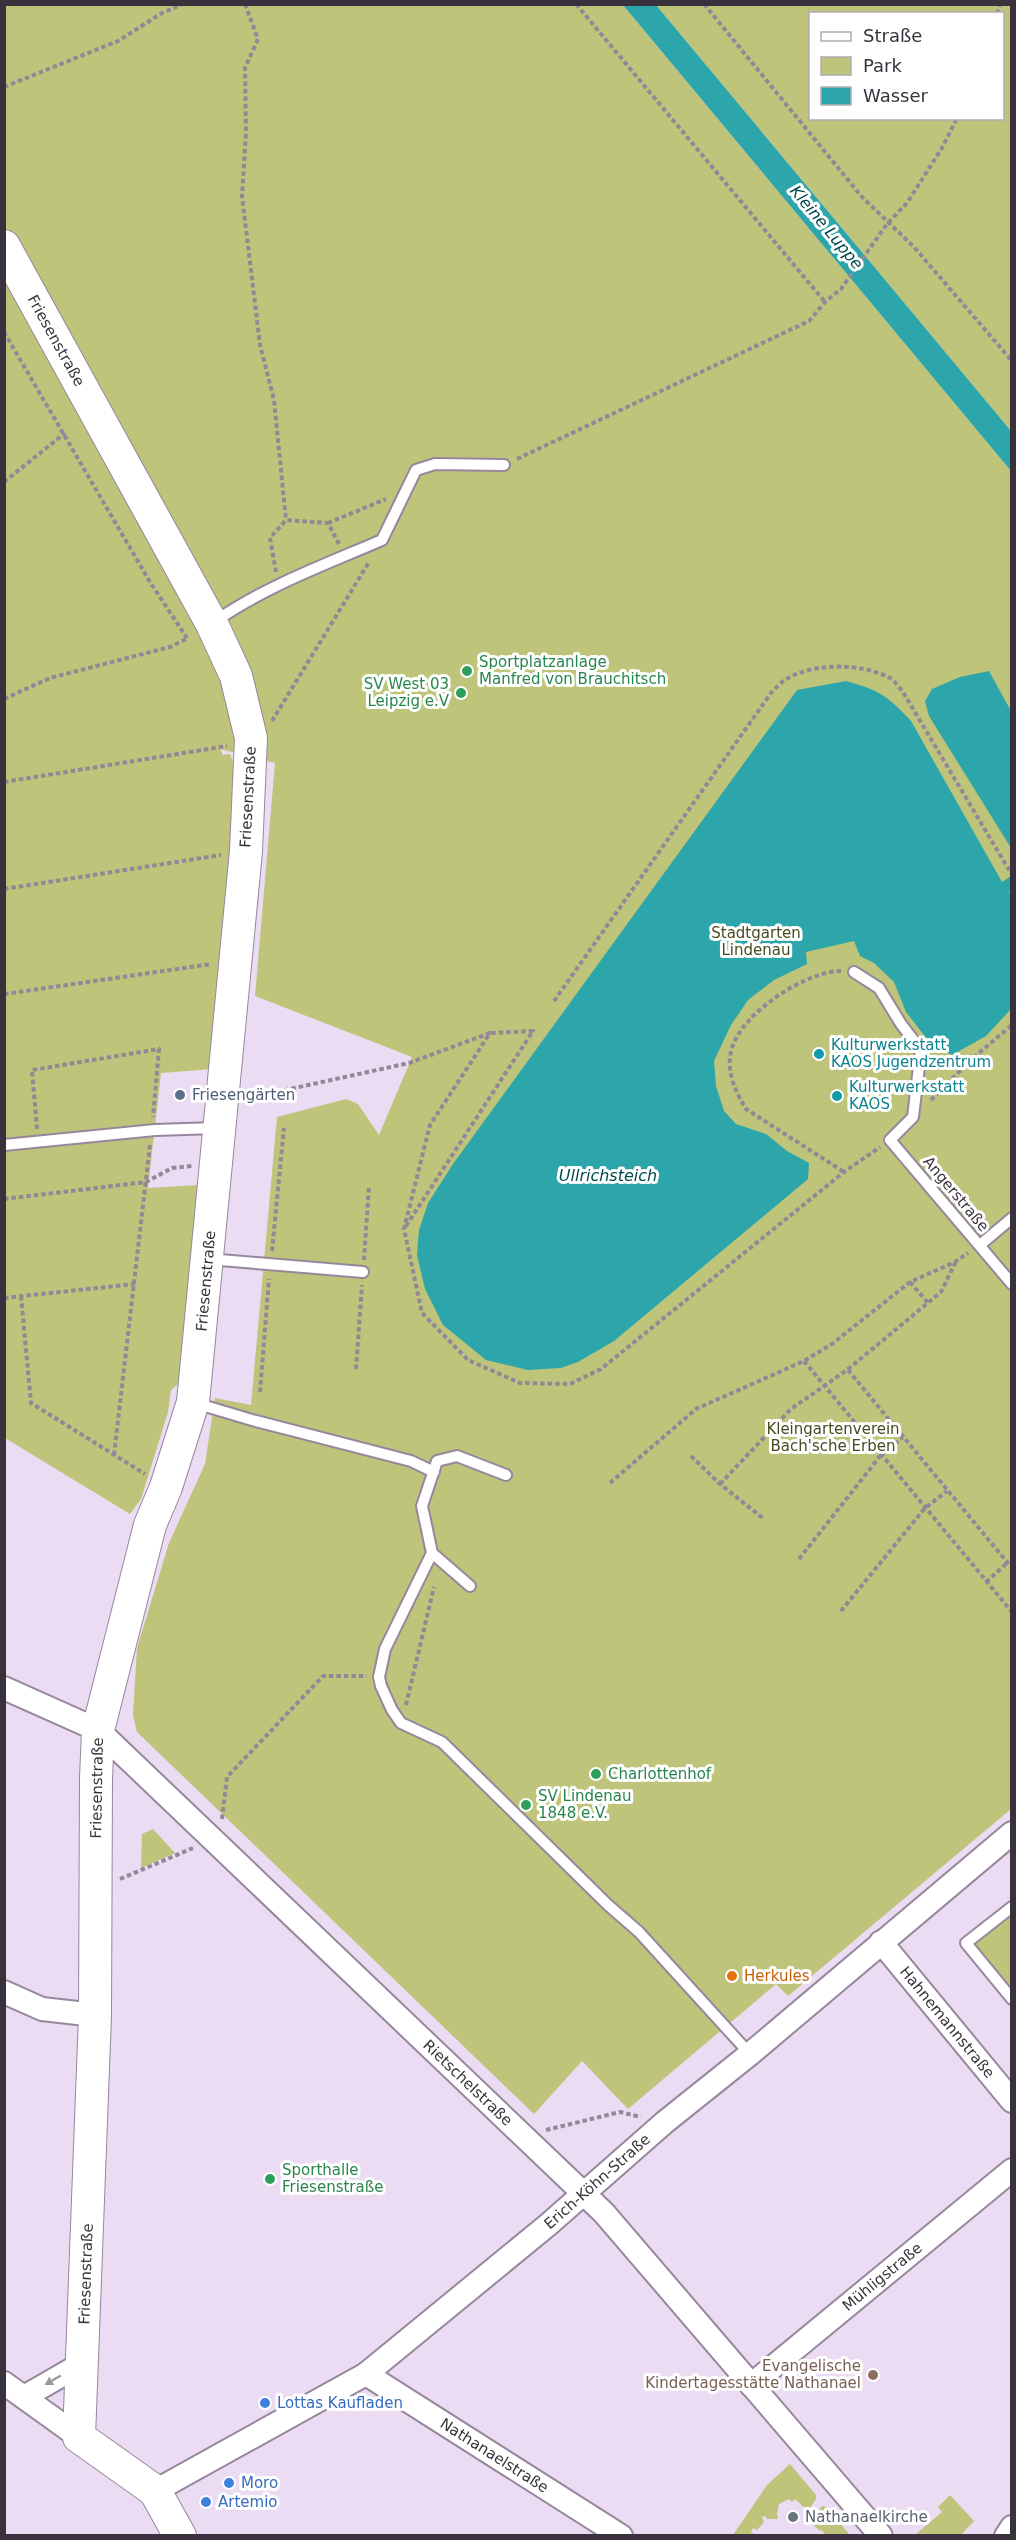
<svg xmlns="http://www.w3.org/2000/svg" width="1016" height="2540" font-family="'DejaVu Sans',sans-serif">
<rect width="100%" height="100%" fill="#ebdbf3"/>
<path fill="#bec479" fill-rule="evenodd" d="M4,5h619l388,466v1338l-223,187 -12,-12 -148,125 -46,-48 -48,53 -397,-382 -4,-17 4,-67 32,-105 36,-79 10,-66 36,7 26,-288 69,-18 12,5 21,31 33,-78 -157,-61 20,-233 -55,-14 3,6 7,-1 10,26 -28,289 -51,4 -13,115 52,-3 -16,194 -13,11 -3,22 -27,87 -11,15 -125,-76z
M656,5h355v426zM810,14h192v104h-192z
M153,1829l22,24 -34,15 1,-34z
M1011,1907v92l-45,-56z
M790,2464l26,31v4l-8,12 -13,-12 -3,3 -3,-3 -10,5 -2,10 1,5h-11l-2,-3 -3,1 2,5 -7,8 -4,-2 -2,4 5,3h-23l34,-50z
M950,2495l24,26 -13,14h-46l27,-23 -4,-5z
M822,2506l4,1 24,28h-25l-3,-5 -2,1 -10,-9z"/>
<path fill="#2ca6aa" d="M623,5h33l355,426v40z
M989,671l22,40v137l-82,-132 -4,-15 7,-12 28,-12z
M846,681c33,9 42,15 65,40l91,161 9,-6v13l-2,2 3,5 -1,113 -25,27 -34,19 -21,-11 -25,-32 -12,-30 -20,-19 -14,-7 -6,-15 -48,11 1,12 -33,16 -26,20 -17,25 -17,36 2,25 8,25 12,13 30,10 21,17 22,12 -1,16 -194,162 -36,21 -17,6 -33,2 -42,-10 -43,-35 -18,-36 -8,-34 2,-25 9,-27 25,-39 344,-474z"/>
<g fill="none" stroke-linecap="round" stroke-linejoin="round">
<g stroke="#96879d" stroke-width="14">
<path id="lane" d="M214,622c52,-36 110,-57 168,-82l34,-70 19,-6 69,1
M854,972l25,16 22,36 20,26 -8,67 -23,23 122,144
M4,1145l151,-15 61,-2
M980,1245l32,-27
M208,1259l155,13
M195,1403l57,17 159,41 23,11
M432,1553l-47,96 -6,28 2,9 11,24 9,13 41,19 166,163 31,27 111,122
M470,1586l-38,-33 -10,-47 15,-45 20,-5 49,19
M1012,1907l-46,36 46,56"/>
</g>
<g stroke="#96879d" stroke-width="26">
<g id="street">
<path id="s1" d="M4,1688l94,42 506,483 277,323"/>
<path id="s2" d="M881,1942l131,159"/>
<path d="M4,1992l38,17 53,6"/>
<path id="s3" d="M366,2374l255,162"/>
<path d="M4,2383l75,54"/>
<path id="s4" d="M751,2385l261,-215"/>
<path d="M24,2397l59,-34"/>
<path id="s5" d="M155,2491l211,-117 183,-150 116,-102 85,-68 262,-221"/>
<path d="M1006,2536l6,-9"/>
</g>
</g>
<g stroke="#96879d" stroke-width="34">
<g id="secondary">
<path id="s6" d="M4,246l208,378 24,52 15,62 -5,113 -53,551 -27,85 -16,38 -52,205 -2,49 -1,236 -16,422 76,54 25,45"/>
</g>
</g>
<path stroke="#938798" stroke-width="4" stroke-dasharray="4.5 3" stroke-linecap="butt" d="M245,4l13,35 -13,29 1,65 -4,63 18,149 14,55 12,120
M576,4l249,298
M704,4l158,193 52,50 98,114
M997,14l3,-10
M4,87l114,-46 44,-28 21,-9
M4,332l146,250 37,56
M517,459l292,-138 16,-19 16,-13 46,-65 20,-21 35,-55 15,-30
M4,482l61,-49
M328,523l58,-24
M276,572l-6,-34 16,-18 42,3 11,21
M4,699l46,-21 120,-31 18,-9
M272,721l97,-159
M4,782l223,-36
M4,889l217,-34
M841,971c-35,0 -99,42 -109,77 -7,22 3,43 14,61l98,63
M4,994l208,-30
M554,1001l217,-308c4,-4 9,-10 14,-13 27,-18 77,-17 105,-2 5,3 9,10 13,14l109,183
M247,1096l34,-5 128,-28 81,-30 -60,92 -26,104 18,84 46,47 52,23 50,1 31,-15 243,-197 36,-25
M931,1100l42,-42 39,-33
M37,1129l-5,-59 127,-21 -6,68
M4,1199l142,-17 26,-14 20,-2
M406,1226l127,-195 -43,2
M272,1251l12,-123
M364,1260l5,-74
M910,1282l18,21
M21,1296l10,107 114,71
M4,1298l131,-14
M804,1361l208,251
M356,1369l6,-84
M848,1370l164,198
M260,1392l9,-113
M114,1455l36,-310
M691,1456l29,28 44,35
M610,1483l86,-74 108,-48 28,-17 78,-62 45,-20 13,-9
M720,1484l71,-75 56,-39 94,-78 14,-29
M799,1559l82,-104 22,-18
M986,1582l21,-19
M841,1611l84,-103 22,-17
M406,1705l28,-118
M222,1819l5,-42 96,-101h44
M120,1879l73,-31
M546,2130l74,-18 21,5"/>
<use href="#lane" stroke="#fff" stroke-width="10"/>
<use href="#street" stroke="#fff" stroke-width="22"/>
<use href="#secondary" stroke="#fff" stroke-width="32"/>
</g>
<defs><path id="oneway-solid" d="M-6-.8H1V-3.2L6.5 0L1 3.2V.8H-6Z" transform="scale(1.5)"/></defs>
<use fill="#9c989e" href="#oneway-solid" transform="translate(53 2380) rotate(150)"/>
<g fill="#2e9e5b" stroke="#fff" stroke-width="2">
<circle cx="467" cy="671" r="6"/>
<circle cx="461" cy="693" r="6"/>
<circle cx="596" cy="1774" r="6"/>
<circle cx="526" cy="1805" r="6"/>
<circle cx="270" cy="2179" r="6"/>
</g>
<g fill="#0f9aa8" stroke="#fff" stroke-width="2">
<circle cx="819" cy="1054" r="6"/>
<circle cx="837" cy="1096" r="6"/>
</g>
<circle fill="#5c6f8a" stroke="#fff" stroke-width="2" cx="180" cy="1095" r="6"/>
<circle fill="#e8710a" stroke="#fff" stroke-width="2" cx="732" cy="1976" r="6"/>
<circle fill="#8d6e63" stroke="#fff" stroke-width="2" cx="873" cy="2375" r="6"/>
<g fill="#3f7fe0" stroke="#fff" stroke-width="2">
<circle cx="265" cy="2403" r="6"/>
<circle cx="229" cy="2483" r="6"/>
<circle cx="206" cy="2502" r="6"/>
</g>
<circle fill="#6b7280" stroke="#fff" stroke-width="2" cx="793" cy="2517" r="6"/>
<g text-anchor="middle" stroke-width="6" stroke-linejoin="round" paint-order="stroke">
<g font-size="15" fill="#39323c" stroke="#fff">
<text dy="5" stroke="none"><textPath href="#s6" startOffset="108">Friesenstraße</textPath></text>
<text transform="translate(248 797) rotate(-87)" y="5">Friesenstraße</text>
<text transform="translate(956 1194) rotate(50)" y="5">Angerstraße</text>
<text transform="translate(206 1281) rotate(-85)" y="5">Friesenstraße</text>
<text transform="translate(97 1788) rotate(-89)" y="5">Friesenstraße</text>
<text dy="5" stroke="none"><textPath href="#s2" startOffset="104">Hahnemannstraße</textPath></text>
<text dy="5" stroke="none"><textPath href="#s1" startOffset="614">Rietschelstraße</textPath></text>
<text dy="5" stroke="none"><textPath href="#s5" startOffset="542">Erich-Köhn-Straße</textPath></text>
<text transform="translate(86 2274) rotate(-88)" y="5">Friesenstraße</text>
<text dy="5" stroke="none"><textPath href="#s4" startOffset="170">Mühligstraße</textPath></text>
<text dy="5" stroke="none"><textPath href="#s3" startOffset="152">Nathanaelstraße</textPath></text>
</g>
<g font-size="15" fill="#27864d" stroke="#fff" text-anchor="start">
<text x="479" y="667">Sportplatzanlage<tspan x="479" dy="17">Manfred von Brauchitsch</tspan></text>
<text x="449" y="689" text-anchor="end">SV West 03<tspan x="449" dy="17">Leipzig e.V</tspan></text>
<text x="608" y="1779">Charlottenhof</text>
<text x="538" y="1801">SV Lindenau<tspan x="538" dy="17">1848 e.V.</tspan></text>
<text x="282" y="2175">Sporthalle<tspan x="282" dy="17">Friesenstraße</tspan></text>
</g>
<g font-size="15" fill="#484b20" stroke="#fff">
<text x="756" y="938">Stadtgarten<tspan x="756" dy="17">Lindenau</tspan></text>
<text x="833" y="1434">Kleingartenverein<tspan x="833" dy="17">Bach'sche Erben</tspan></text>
</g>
<g font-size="15" fill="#0d838f" stroke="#fff" text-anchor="start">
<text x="831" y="1050">Kulturwerkstatt<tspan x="831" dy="17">KAOS Jugendzentrum</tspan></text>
<text x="849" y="1092">Kulturwerkstatt<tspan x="849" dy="17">KAOS</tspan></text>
</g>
<g font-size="15" fill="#4e5e75" stroke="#fff" text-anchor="start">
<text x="192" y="1100">Friesengärten</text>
</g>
<g font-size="15" fill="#c56008" stroke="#fff" text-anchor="start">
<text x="744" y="1981">Herkules</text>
</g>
<g font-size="15" fill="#785e54" stroke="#fff" text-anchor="end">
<text x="861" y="2371">Evangelische<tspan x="861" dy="17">Kindertagesstätte Nathanael</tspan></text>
</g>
<g font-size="15" fill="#366cbe" stroke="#fff" text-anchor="start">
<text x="277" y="2408">Lottas Kaufladen</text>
<text x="241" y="2488">Moro</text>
<text x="218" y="2507">Artemio</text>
</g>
<g font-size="15" fill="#5b616d" stroke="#fff" text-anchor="start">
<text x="805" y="2522">Nathanaelkirche</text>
</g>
<g font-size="16" font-style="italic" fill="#00494c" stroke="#fff">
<text transform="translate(827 227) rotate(50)" y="6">Kleine Luppe</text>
<text x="608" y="1181">Ullrichsteich</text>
</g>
</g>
<rect width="1016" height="2540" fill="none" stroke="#39323c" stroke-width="12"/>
<rect x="809" y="12" width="195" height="108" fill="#ffffff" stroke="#b0adb1" stroke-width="1.5"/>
<rect x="821" y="32" width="30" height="9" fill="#ffffff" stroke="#b0adb1" stroke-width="1.5"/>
<text x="863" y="42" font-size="18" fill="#39323c">Straße</text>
<rect x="821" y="57" width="30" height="18" fill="#bec479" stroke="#b0adb1" stroke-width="1.5"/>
<text x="863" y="72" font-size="18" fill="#39323c">Park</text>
<rect x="821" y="87" width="30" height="18" fill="#2ca6aa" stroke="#b0adb1" stroke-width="1.5"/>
<text x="863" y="102" font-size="18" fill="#39323c">Wasser</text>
</svg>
